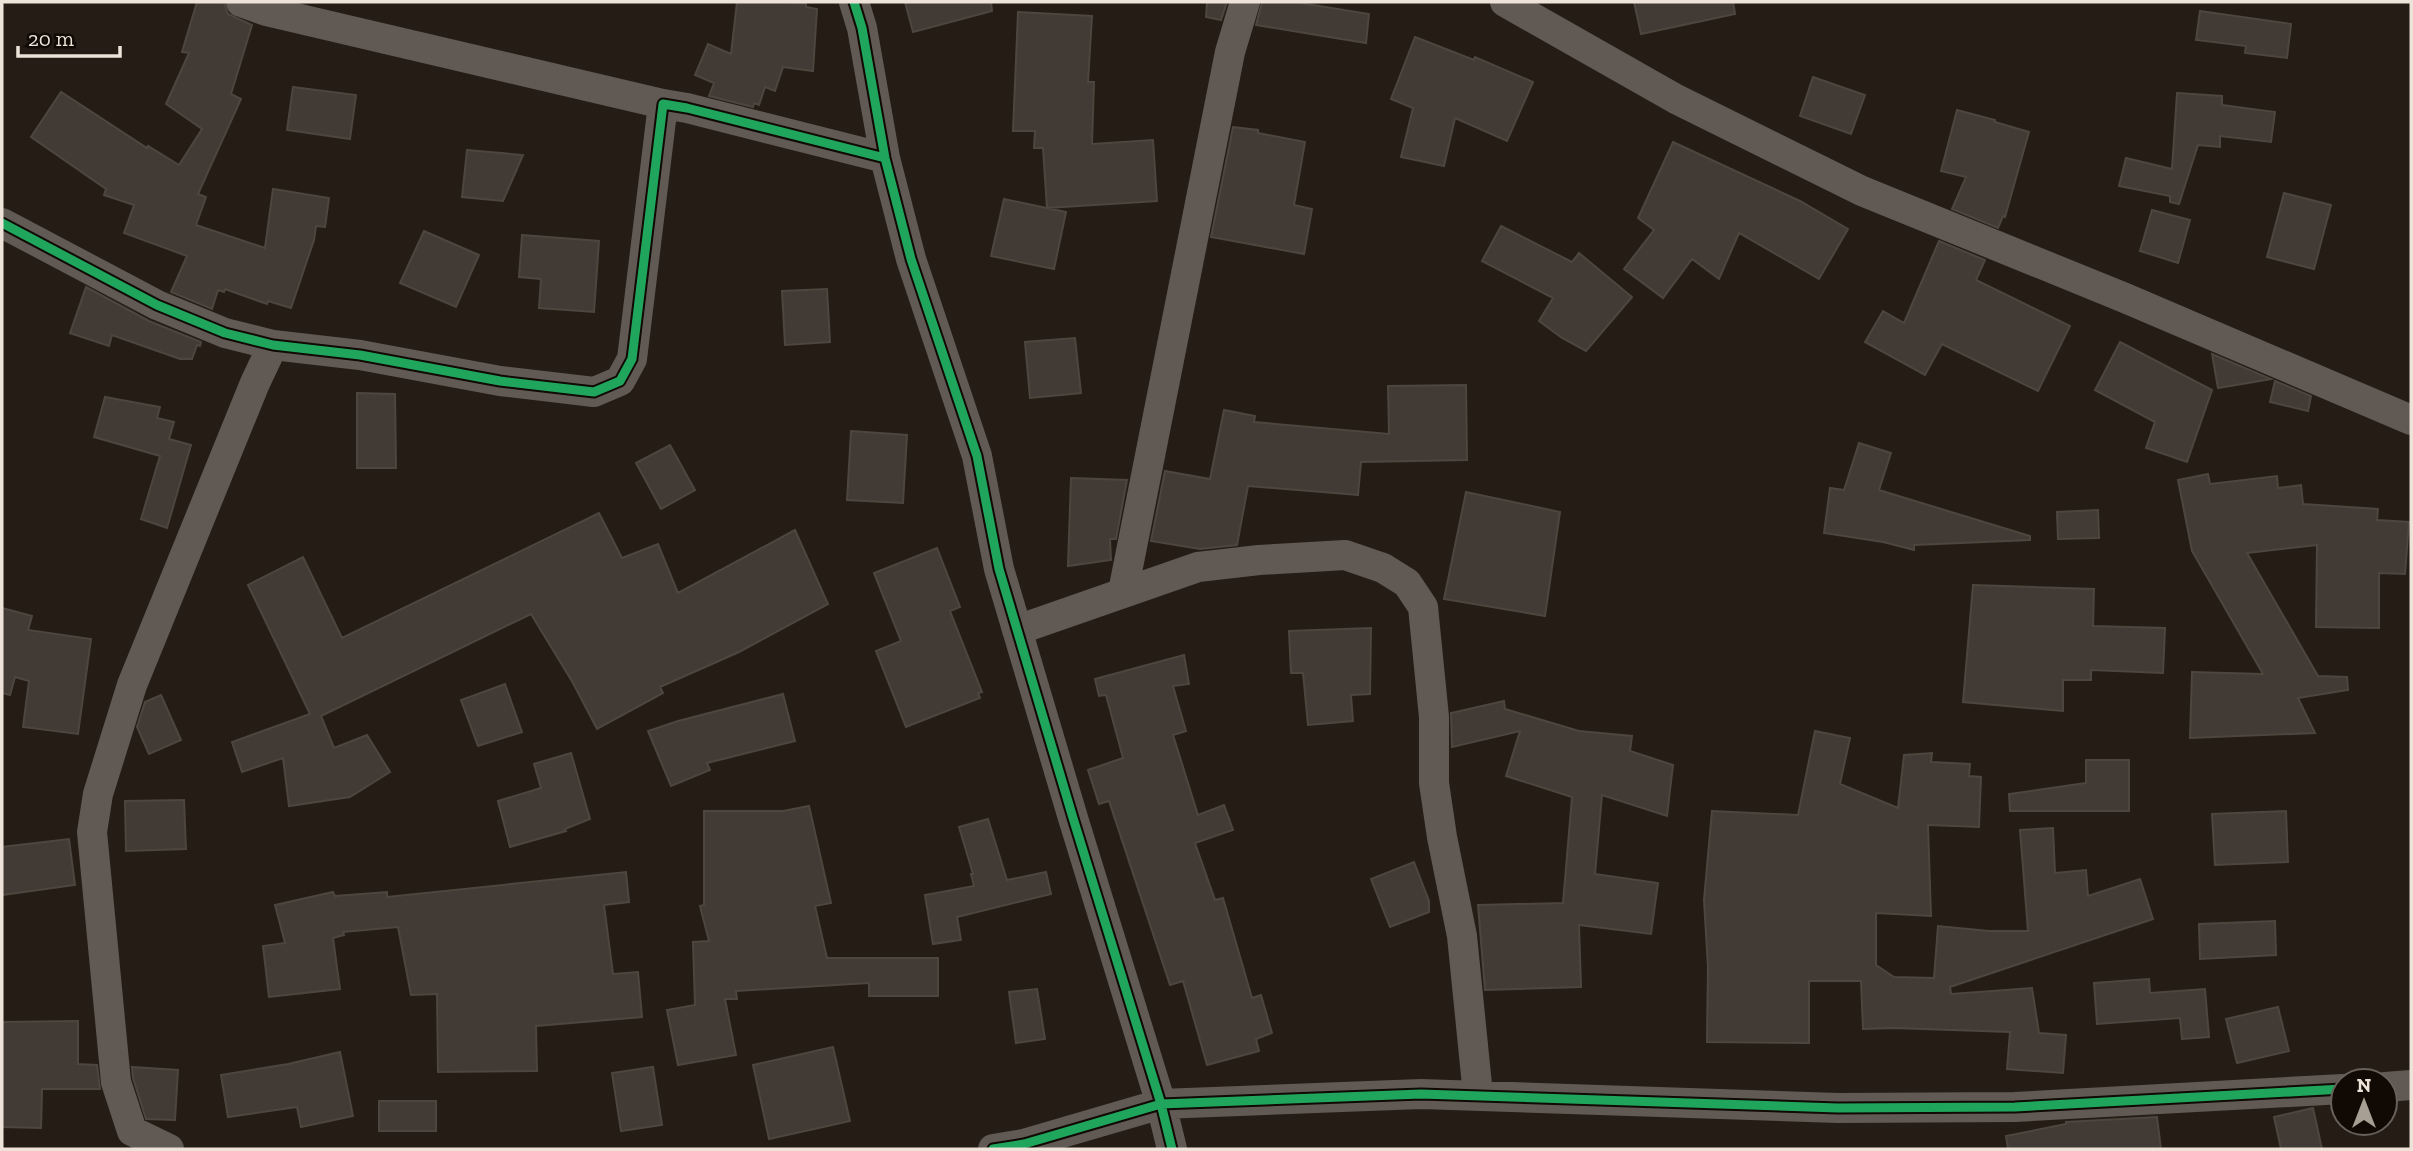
<svg xmlns="http://www.w3.org/2000/svg" width="2413" height="1151" font-family="'Zilla Slab',serif">
<rect width="100%" height="100%" fill="#251d15"/>
<path fill="#423b35" stroke="#4d463e" stroke-width="2" d="M197,2h27l4,12 24,11 -21,69 10,5 -43,95 8,3 -10,28 69,23 8,-59 56,9 -4,29 -9,-1 -2,14 -23,68 -23,-7 -1,3 -42,-15 -1,3 -6,-2 -6,19 -41,-17 16,-36 -63,-23 10,-28 -30,-10 2,-6 -75,-52 30,-45 86,56 1,-2 31,19 23,-36 -36,-25 23,-51 -7,-1z
M737,2h48l21,2v3l11,2 -4,62 -30,-4 -8,24 -10,-4 -6,18 -5,-2 -1,4 -44,-11 5,-13 -19,-8 13,-31 23,10z
M905,2h86l1,9 -79,21z
M1207,2h20l-6,18 -15,-3z
M1262,2h33l74,12 -3,29 -110,-18z
M1634,2h99l2,12 -94,20z
M2200,11l91,13 -4,34 -42,-5 1,-7 -50,-6z
M1018,12l74,4 -4,66h6l-2,62 61,-4 4,61 -110,7 -4,-60h-9l1,-17h-22z
M1415,37l59,23 1,-3 58,25 -26,59 -52,-23 -11,48 -43,-9 12,-49 -22,-9z
M1813,77l52,18 -14,39 -51,-18z
M293,87l63,8 -6,44 -63,-9z
M2177,93l45,3v9l53,7 -4,30 -51,-6v11l-22,-2 -19,59 -9,-2v-6l-51,-10 7,-28 46,11z
M1957,110l38,10v2l34,10 -24,85 -2,-1 -5,12 -46,-19 14,-32 -25,-6z
M1233,127l25,3v3l47,9 -11,63 18,4 -8,45 -93,-17z
M1673,142l127,59 48,28 -29,50 -80,-46 -20,46 -27,-20 -29,39 -39,-29 30,-39 -16,-12z
M467,150l56,5 -20,46 -41,-4z
M2284,193l47,12 -17,64 -47,-12z
M1004,199l62,13 -12,57 -63,-13z
M2152,210l38,10 -12,43 -38,-12z
M1501,226l71,36 7,-9 53,44 -46,54 -24,-13 -23,-17 14,-23 -71,-37z
M424,231l55,24 -23,52 -56,-24z
M522,235l77,6 -5,71 -55,-4 2,-29 -22,-2z
M1939,241l46,19 -9,20 94,46 -32,65 -96,-47 -17,31 -60,-33 18,-31 21,12z
M86,287l63,34 52,21 -1,4 -3,-1 -5,14h-12l-68,-24 -3,11 -39,-13z
M827,289l3,53 -45,3 -3,-54z
M1075,338l6,55 -51,5 -5,-56z
M2120,342l92,48 -25,72 -41,-14 9,-26 -60,-32z
M2212,354l59,25 -53,9z
M2275,381l36,15 -3,15 -38,-9z
M1466,385l1,75 -106,2 -3,33 -110,-9 -11,59 -37,4 -49,-8 14,-70 45,8 14,-69 31,6 -1,6 135,12 -1,-48z
M357,393l38,1 1,74h-39z
M105,397l55,10 -3,11 17,4 -5,17 22,6 -24,83 -26,-9 19,-63 -66,-19z
M851,431l56,4 -4,68 -56,-3z
M1859,443l32,10 -12,37 151,46v4l-116,5v5l-31,-8 -59,-9 6,-45 14,2z
M670,445l25,45 -34,19 -25,-46z
M2208,474l2,10 67,-8 1,12 23,-3 2,19 75,5 -1,11 32,2 -4,52 -26,-1v55l-63,-1 1,-82 -70,8 71,123 29,1 1,13 -50,8 17,35 -125,5 2,-66 71,2 -71,-123 -14,-71z
M1071,478l56,2 -11,59h-6l1,21 -43,6z
M1466,492l94,20 -15,104 -101,-17z
M2098,510l1,28 -41,1 -1,-27z
M599,513l23,45 36,-14 20,49 117,-63 33,74 -89,48 -79,35 3,6 -66,36 -24,-46 -42,-69 -210,102 13,32 33,-13 23,37 -40,25 -61,9 -6,-48 -41,14 -10,-30 78,-28 -62,-129 55,-28 39,81z
M937,548l23,59 -10,4 32,81 -4,1 2,5 -74,29 -30,-76 25,-10 -27,-68z
M1973,585l121,4 -1,37 72,2 -2,45 -72,-3v10h-28v31l-100,-9z
M2,608l30,8 -4,14 63,9 -13,95 -55,-7 6,-46 -14,-4 -5,18 -8,-2z
M1371,628l-1,66 -19,1 2,26 -45,4 -5,-52h-12l-2,-42z
M1184,655l5,29 -16,2 13,45 -13,4 25,80 26,-10 9,25 -38,13 20,57 8,-2 29,100 9,-3 11,38 -16,6 3,12 -52,14 -24,-84 -13,4 -61,-184 -10,3 -11,-34 35,-12 -17,-63 -7,1 -4,-17z
M505,684l17,48 -44,14 -17,-46z
M783,694l12,47 -88,22 3,7 -39,16 -23,-55 30,-10z
M161,695l20,45 -32,14 -12,-27 8,-25z
M1504,701l1,8 74,22 53,5 -2,15 43,14 -6,51 -65,-21 -7,79 63,9 -7,51 -72,-9 2,62 -96,3 -7,-85 85,-2 9,-106 -66,-21 14,-45 -68,16 -1,-34z
M1815,731l35,7 -10,46 58,24 6,-53 28,-2 -1,9 39,2 -1,12 12,1 -2,50 -51,-2 3,91 -55,-3v52l18,12 40,1 4,-52 51,5h39l-8,-101 33,-2 2,45 31,-3 2,26 52,-17 13,40 -203,68 1,7 81,-6 7,45 27,2 -3,38 -56,-4 3,-37 -116,-4 -31,1 -2,-48h-52v62l-102,-1 1,-75 -4,-67 8,-89 86,4z
M571,753l19,66 -25,10 1,2 -56,16 -12,-46 43,-13 -7,-24z
M2086,760h43v51h-119l-1,-17 77,-11z
M184,800l2,49 -60,2 -1,-50z
M809,806l22,97 -16,3 12,52h111v38h-69v-13l-133,8 1,8h-12l11,56 -58,10 -11,-55 28,-5 -2,-63 16,-1 -9,-35 4,-1v-94h79z
M2286,811l2,51 -73,3 -3,-51z
M988,819l19,61 39,-8 5,22 -94,23 4,23 -28,4 -8,-49 49,-9 -3,-12h2l-14,-47z
M69,839l6,46 -73,10v-48z
M1414,862l15,39v11l-39,15 -19,-48z
M626,872l3,30 -25,3 9,69 25,-2 4,45 -106,9 1,45 -99,1 -1,-78 -26,1 -13,-68 -55,5 1,3 -11,3 7,51 -71,8 -6,-51 22,-3 -10,-38 58,-13 2,4 52,-4v5z
M2275,921l1,34 -76,4 -1,-35z
M2149,979l1,14 55,-4 4,48 -27,2 -2,-21 -83,6 -3,-41z
M1037,989l8,50 -29,4 -7,-51z
M2278,1007l11,44 -52,12 -11,-44z
M78,1021v43l19,1 3,24h-58l-1,39 -39,-1v-105z
M833,1047l17,74 -81,18 -16,-74z
M340,1052l13,64 -52,11 -4,-20 -69,10 -7,-42 67,-11z
M132,1067l46,3 -3,50 -29,-1 -13,-41z
M653,1067l9,58 -41,6 -9,-58z
M379,1101h57v30h-57z
M2313,1108l9,41h-41l-7,-32z
M2157,1117l4,32h-153l-2,-13 60,-12v-2z"/>
<g fill="none" stroke-linecap="round" stroke-linejoin="round">
<path stroke="#615a54" stroke-width="30" d="M241,2l25,9 397,93
M854,2l8,26 23,130 26,101 66,197 22,113 74,249 88,286 11,45
M1505,2l171,97 186,92 263,107 286,122
M2,223l155,82 68,28 48,12 87,10 140,26 94,11 26,-11 12,-22 31,-255 24,4 198,50
M1123,592l107,-540 15,-50
M1017,630l181,-63 61,-7 86,-5 38,13 24,15 16,24 11,110v66l8,54 20,99 16,159
M2385,1087l26,-2
M169,1149l-37,-18 -16,-49 -24,-250 6,-38 34,-109 123,-302 18,-38
M993,1149l31,-5 137,-40 260,-10 417,14 177,-1 328,-18"/>
<g stroke="#100904" stroke-width="13">
<path id="cycleway" d="M854,2l8,26 23,130 26,101 66,197 22,113 74,249 88,286 11,45
M2,223l155,82 68,28 48,12 87,10 140,26 94,11 26,-11 12,-22 31,-255 24,4 198,50
M993,1149l31,-5 137,-40 260,-10 417,14 177,-1 328,-18"/>
</g>
<use href="#cycleway" stroke="#20a55d" stroke-width="9"/>
</g>
<rect width="2413" height="1151" fill="none" stroke="#ede3d9" stroke-width="7"/>
<g transform="translate(2364 1102)"><circle r="33" fill="#100904" stroke="#686059" stroke-width="2"/>
<path d="M0-5L12 26L0 18L-12 26Z" fill="#a79e94"/>
<text y="-10" font-size="19" font-weight="bold" text-anchor="middle" fill="#ede3d9">N</text>
</g>
<path d="M18 46v10h102v-10" fill="none" stroke="#ede3d9" stroke-width="3.5"/>
<text x="28" y="46" font-size="21" fill="#ede3d9" stroke="#100904" stroke-width="5" paint-order="stroke">20 m</text>
</svg>
